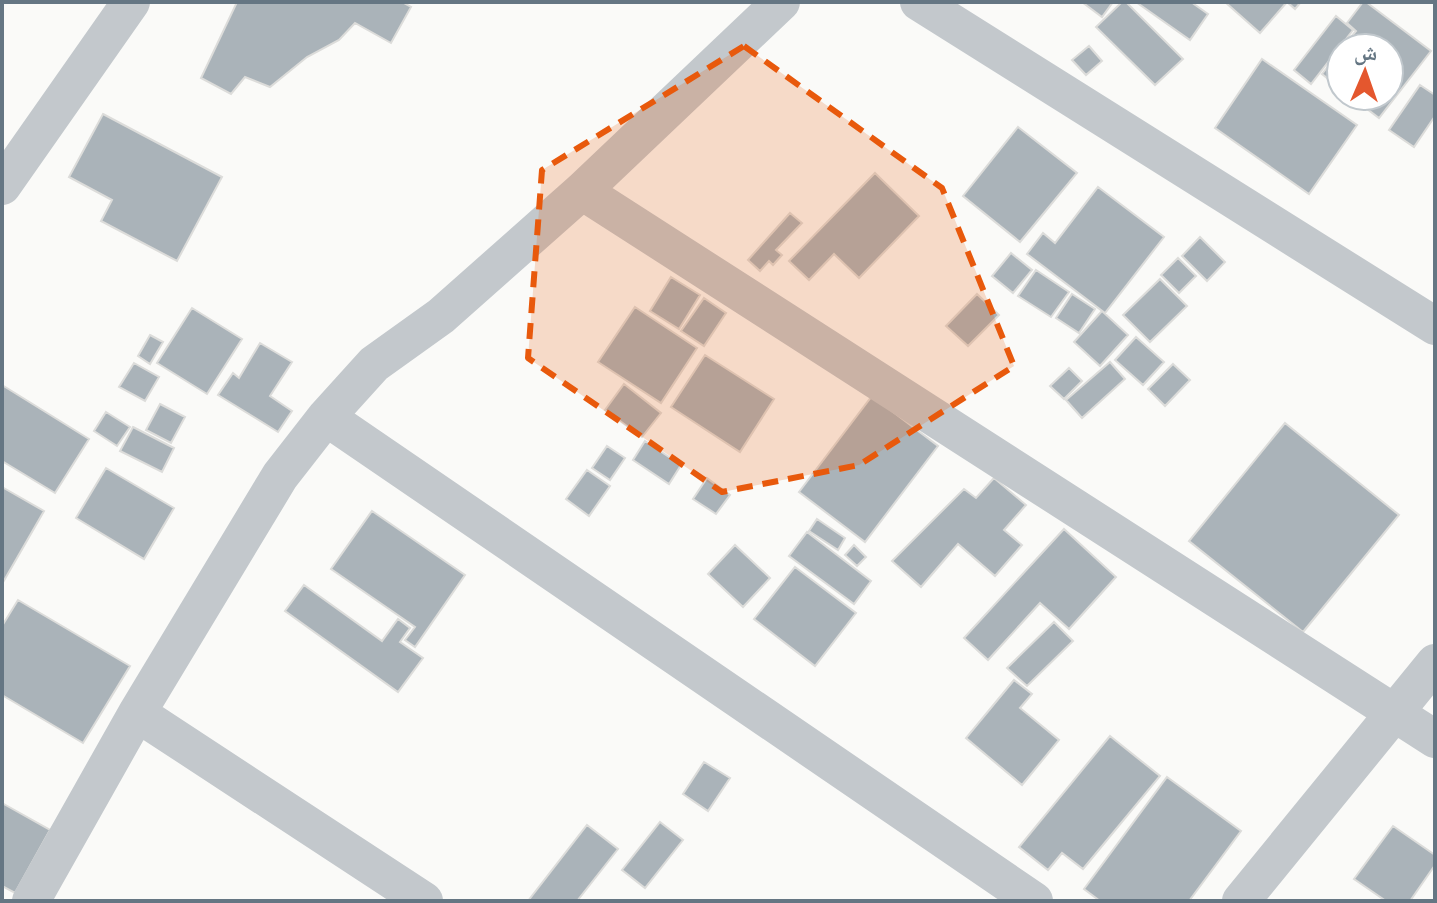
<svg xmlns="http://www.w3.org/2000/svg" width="1437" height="903" font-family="Commissioner,'Noto Naskh Arabic',sans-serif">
<rect width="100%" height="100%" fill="#fafaf8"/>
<path fill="#aab3b9" stroke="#dcdcda" stroke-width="2" d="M237,2h165l9,5 -20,36 -36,-20 -16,17 -32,17 -37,30 -25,-10 -14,17 -30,-16z
M1082,2h31l-11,15z
M1122,2h4l57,57 -28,26 -59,-58z
M1136,2h55l17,12 -18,26z
M1225,2h76l-6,7 -8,-7 -27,31z
M1363,2h3l65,49 -52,67 -29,-22h39v-48h-47l14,-17 -9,-8z
M1336,16l17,14 -42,54 -17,-14z
M1089,46l13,15 -16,14 -14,-15z
M1341,50v39l-19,-15z
M1262,59l95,66 -48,69 -94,-66z
M1420,85l15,10v21l-21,31 -25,-17z
M103,114l119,63 -45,84 -76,-40 11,-21 -43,-23z
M1018,127l59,46 -57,69 -57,-46z
M875,173l44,43 -60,62 -25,-24 -25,26 -20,-19z
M1098,187l66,50 -59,76 -78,-59 16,-21 12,10z
M790,213l12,10 -26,27 6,5 -9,10 -4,-4 -9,10 -12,-11z
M1200,237l25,25 -18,19 -25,-25z
M1011,253l21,17 -19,23 -21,-17z
M1178,258l18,18 -17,17 -18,-18z
M1036,270l33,22 -18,25 -33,-21z
M671,277l29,18 -21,34 -29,-18z
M1160,279l27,27 -37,36 -27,-27z
M977,294l22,21 -31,31 -22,-20z
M1072,294l23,15 -16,24 -23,-15z
M704,298l22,15 -22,33 -23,-15z
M635,307l62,41 -36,55 -63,-41z
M192,308l50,31 -35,55 -50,-31z
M1102,311l26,24 -28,31 -26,-24z
M150,335l13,7 -13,22 -12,-8z
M1136,337l28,25 -21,23 -28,-25z
M260,343l32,19 -22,34 22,15 -14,21 -60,-37 15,-22 6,5z
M705,355l69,44 -34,53 -69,-45z
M1110,362l15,17 -43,39 -16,-18z
M134,363l25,14 -14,24 -26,-14z
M1173,364l17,16 -25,26 -17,-17z
M1069,368l13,13 -18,18 -14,-13z
M624,384l37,29 -19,24 -37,-27z
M2,385l87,54 -34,54 -53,-32z
M872,396l66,50 -73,96 -66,-50z
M160,404l25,13 -14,26 -25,-13z
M106,412l24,15 -13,19 -23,-15z
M1285,423l114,92 -96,117 -114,-91z
M133,427l41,21 -12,24 -42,-21z
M645,441l36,24 -12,19 -36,-24z
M607,446l18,12 -15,22 -18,-12z
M106,468l68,40 -30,51 -68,-41z
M587,470l23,16 -21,30 -23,-17z
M707,478l23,17 -14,19 -23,-15z
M994,478l32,27 -22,25 18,15 -27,31 -37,-32 -37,43 -29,-26 72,-72 12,9z
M2,487l42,24 -42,73z
M372,511l93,64 -50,72 -10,-7 10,-13 -84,-58z
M817,519l28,19 -7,12 -29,-19z
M1064,529l52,48 -47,52 -29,-26 -52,57 -24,-22z
M807,532l64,49 -17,23 -65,-48z
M735,545l35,33 -27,29 -35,-33z
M854,545l12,12 -9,9 -12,-11z
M795,567l61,46 -41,53 -61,-47z
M304,585l78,56 16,-22 12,9 -10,14 23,16 -25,34 -113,-81z
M18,600l112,66 -47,77 -81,-48v-69z
M1054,622l19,19 -46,45 -20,-18z
M1014,680l18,14 -12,14 39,32 -37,45 -56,-47z
M1110,736l50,40 -77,93 -21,-16 -14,17 -29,-23z
M704,762l26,16 -22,33 -25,-17z
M1167,777l74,54 -52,70h-89l-16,-12z
M2,803l48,27 -35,63 -13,-7z
M660,822l23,18 -38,48 -23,-18z
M587,825l31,24 -41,52h-49z
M1393,826l42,29v10l-25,36h-24l-32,-22z"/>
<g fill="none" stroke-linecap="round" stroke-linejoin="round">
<path stroke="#c3c8cc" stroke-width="38" d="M919,2l516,324
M2,186l129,-184
M582,191l853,548
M326,417l708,484
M137,713l287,188
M31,901l106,-188 143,-237 46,-59 48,-53 67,-48 141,-125 199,-189
M1241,901l194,-238"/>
</g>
<path fill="#e8590c" fill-opacity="0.2" stroke="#e8590c" stroke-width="6" stroke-dasharray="16 10" stroke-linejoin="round" d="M744,46l198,142 72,178 -155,99 -137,27 -194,-134 14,-188z"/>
<rect width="1437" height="903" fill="none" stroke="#657683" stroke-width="8"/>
<g transform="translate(1365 72) rotate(2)"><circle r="38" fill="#ffffff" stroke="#c1c8cd" stroke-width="2"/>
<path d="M0-6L14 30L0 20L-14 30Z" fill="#e4572e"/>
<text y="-12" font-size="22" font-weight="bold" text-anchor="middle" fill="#657683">ش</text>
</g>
</svg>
